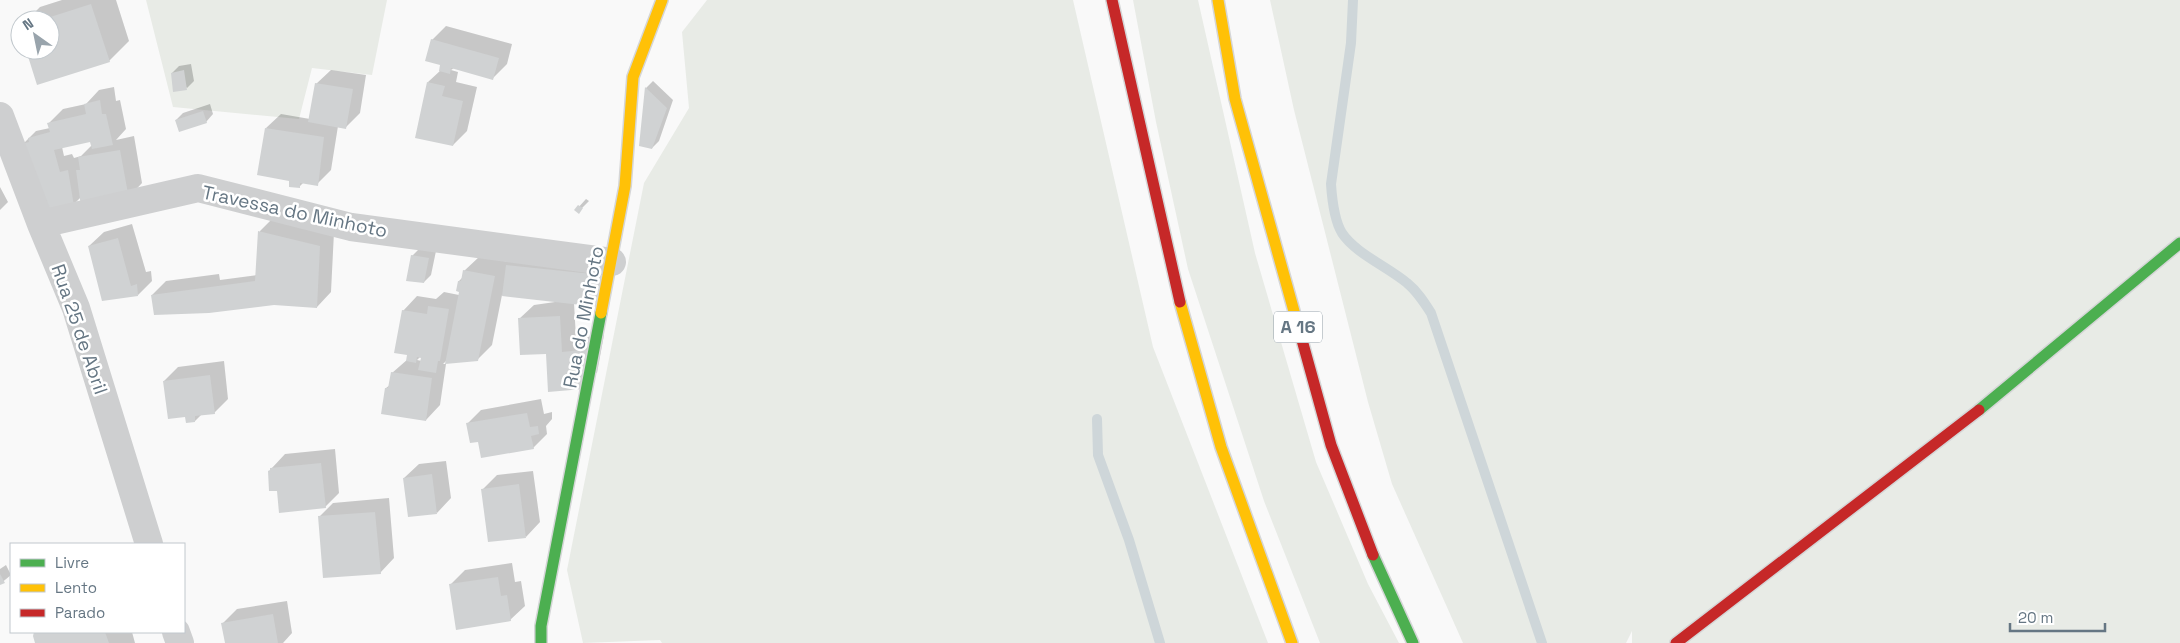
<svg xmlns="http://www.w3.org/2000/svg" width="2180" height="643" font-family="'Space Grotesk',sans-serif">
<rect width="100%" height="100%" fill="#f9f9f9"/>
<path fill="#e8ebe6" d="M146,0h241l-15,75 -60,-7 -13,51 -126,-12z
M707,0h366l80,347 115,296h-606l-2,-3 -77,3 -16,-73 77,-387 45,-75 -7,-76z
M1133,0h65l57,253 61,209 52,122 31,59h-79l-56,-142 -76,-232 -32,-147z
M1270,0h910v643h-548v-12l-6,12h-163l-71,-159 -24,-82 -74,-292z"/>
<path fill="#0003" fill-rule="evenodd" d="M62,0h54l13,41 -20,20 -82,-11h23v-30h-23l13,-13z
M446,26l66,18 -5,20 -14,14 -39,-10 -3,2 7,2 -2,10 21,5 -10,44 -14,14 -25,-63 13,-12 1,-5 -10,-25z
M191,64l3,17 -7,7 -15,-15 7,-7z
M331,70l35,5 -6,38 -14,14 -8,-1 -7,44 -14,14 -13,-2 -5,5 -8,-7 -25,-52 15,-14 29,5 6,-35z
M653,81l20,19 -14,41 -7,7 -6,-60z
M114,87l2,14 4,-1 6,29 -10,11 18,-4 8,47 -14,15 -47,-1 -7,7 -51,-60 13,-13 14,-3 -1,-5 14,-14 23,-5 13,-14zM91,140l1,5 -11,11 -7,2 -2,-4 -8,2 -2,-9z
M210,104l3,10 -7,8 -30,-2 7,-7z
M0,187l8,15 -8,8z
M586,199l3,2 -11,11 -2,-2z
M274,217l60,15 -3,60 -14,15 -165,-12 14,-14 53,-7 1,6 37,-5 3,-44z
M132,224l14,48 5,-1 1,10 -14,14 -49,-49 15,-14z
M419,249l17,2 -5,24 -7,7 -12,-26z
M479,257l31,5 4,-4 102,4 -42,41 2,35 28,-3 -7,38 -50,-20 -28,-34 15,-14 28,-4 -60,-6 -10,50 -15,15 -29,-1 -5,5h3l-6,41 -14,15 -40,-32 4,-3 2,-12 16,-14 -5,-48 14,-15 19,3 8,-7 15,3v-14l4,-4 1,-6zM423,354l-1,7 -5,-1z
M224,361l4,38 -14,14 -12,1 -7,7 -9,-5 -22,-35 14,-14z
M541,399l3,15 8,-2v7l-6,7 1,8 -14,14 -66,-24 14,-14z
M335,449l4,44 -14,14 -47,-18 -7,-20 14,-15z
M446,461l5,37 -14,15 -33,-35 15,-14z
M533,471l7,51 -14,15 -43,-48 14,-14z
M389,498l5,60 -14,15 -61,-56 14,-14z
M512,563l3,19 6,-1 4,25 -15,14 -59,-36 14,-14z
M6,565l5,10 -11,9v-15z
M287,601l5,32 -9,10h-57l-3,-20 14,-14z
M36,632h96l3,11h-98l-3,-7z"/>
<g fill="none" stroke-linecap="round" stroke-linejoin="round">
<path stroke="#ced6d9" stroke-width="10" d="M1353,0l-2,43 -20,141c1,15 3,36 11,49 13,20 46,34 65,50 10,8 17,19 24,30l111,330
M1097,419l1,36 31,85 31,103"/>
</g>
<path fill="#d0d2d3" d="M91,4l19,58 -73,23 -11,-35h24v-30h-9z
M431,39l68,19 -6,22 -42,-12 -1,6 -11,-3 1,-6 -15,-4z
M184,70l3,20 -14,2 -2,-19z
M427,82l18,4 -3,10 21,5 -10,45 -38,-8z
M315,83l38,6 -7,40 -38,-7z
M645,87l22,21 -15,41 -13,-3z
M100,100l2,14h4l7,31 -21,4 -2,-7 -36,8 6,22 8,-2 6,36 -35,8 -18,-70 8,-2 -1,-4 22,-6 -3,-9 39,-9 -2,-10z
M203,111l4,12 -28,9 -4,-12z
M265,128l59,9 -6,49 -18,-3v5l-11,-1v-6l-32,-6z
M120,150l9,49 -48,8 -5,-37h4l-2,-13z
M578,205l5,3 -4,6 -5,-4z
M258,231l62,15 -3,62 -43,-3 -65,8 -55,2 -3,-20 104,-14z
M118,238l13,48 6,-2 1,12 -36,5 -14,-55z
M411,255l18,3 -5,25 -18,-2z
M506,265l96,10 -3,32 -97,-11z
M463,270l32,6 -17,85 -33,3 14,-72 -3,-1 2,-10h3z
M428,306l21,3 -9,52h-2l-2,12 -18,-3 3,-12 -4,-1 -1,6 -10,-2 1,-6 -13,-2 8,-43 25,4z
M560,316l2,36 28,-3 -7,40 -35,3 -2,-38 -26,1 -2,-37z
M391,372l41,6 -6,43 -45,-7 4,-26h3z
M210,375l5,39 -20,2v6l-9,1 -1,-6 -17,2 -5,-38z
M527,413l3,14 8,-1 1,8 -8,2 3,13 -53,9 -3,-16 -8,1 -4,-20z
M321,463l5,45 -47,5 -2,-22h-8l-1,-20 2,-1v-2z
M432,474l5,40 -29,3 -5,-39z
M519,484l7,54 -38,4 -7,-53z
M375,512l6,62 -58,4 -5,-62z
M0,574l5,9 -5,2z
M498,577l3,19 6,-1 4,26 -55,9 -7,-46z
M273,614l5,29h-53l-4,-20z
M34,632h71l4,11h-74l-2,-7z"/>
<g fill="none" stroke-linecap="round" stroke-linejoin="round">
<g stroke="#d5d6d7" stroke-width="14">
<path id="fast" d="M1979,410l201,-167
M1373,555l40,88
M541,643v-17l60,-313"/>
</g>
<g stroke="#d5d6d7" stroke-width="14">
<path id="slow" d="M1218,0l17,99 67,241
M1180,302l41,145 71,196
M601,313l24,-127 8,-109 29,-77"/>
</g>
<g stroke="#d5d6d7" stroke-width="14">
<path id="jam" d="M1112,0l68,302
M1302,340l29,105 42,110
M1676,643l303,-233"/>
</g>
<path stroke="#cecfd0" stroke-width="28" d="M0,116l41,108 35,84 73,236
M41,224l157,-36 153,39 261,35
M176,632l4,11"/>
<use href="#fast" stroke="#4caf50" stroke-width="11"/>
<use href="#slow" stroke="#ffc107" stroke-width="11"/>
<use href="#jam" stroke="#c62828" stroke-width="11"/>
</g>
<g text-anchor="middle" stroke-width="5" stroke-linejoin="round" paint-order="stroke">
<rect fill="#fff" stroke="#939fa8" stroke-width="1" x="1274" y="311.5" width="48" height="31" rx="4"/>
<g font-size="18" font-weight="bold" fill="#657683">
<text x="1298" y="333">A 16</text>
</g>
<g font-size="19" fill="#657683" stroke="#fff">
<text transform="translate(295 211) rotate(12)" y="7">Travessa do Minhoto</text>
<text transform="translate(583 317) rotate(-79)" y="7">Rua do Minhoto</text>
<text transform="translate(80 329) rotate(71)" y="7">Rua 25 de Abril</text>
</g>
</g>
<rect x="10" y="543" width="175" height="90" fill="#ffffff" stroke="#c1c8cd"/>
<rect x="20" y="559" width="25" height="8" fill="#4caf50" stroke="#c1c8cd"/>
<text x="55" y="568" font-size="15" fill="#657683">Livre</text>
<rect x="20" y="584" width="25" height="8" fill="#ffc107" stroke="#c1c8cd"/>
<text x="55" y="593" font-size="15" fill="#657683">Lento</text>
<rect x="20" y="609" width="25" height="8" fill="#c62828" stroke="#c1c8cd"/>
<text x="55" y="618" font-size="15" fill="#657683">Parado</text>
<g transform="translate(35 35) rotate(327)"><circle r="24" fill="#ffffff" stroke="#c1c8cd"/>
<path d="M0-4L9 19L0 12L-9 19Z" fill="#99a4ac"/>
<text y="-8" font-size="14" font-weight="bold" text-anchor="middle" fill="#657683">N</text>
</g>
<path d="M2010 623v8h95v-8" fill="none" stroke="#657683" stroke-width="2.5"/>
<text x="2018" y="623" font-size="15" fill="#657683" stroke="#ffffff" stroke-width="4" paint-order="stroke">20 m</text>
</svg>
